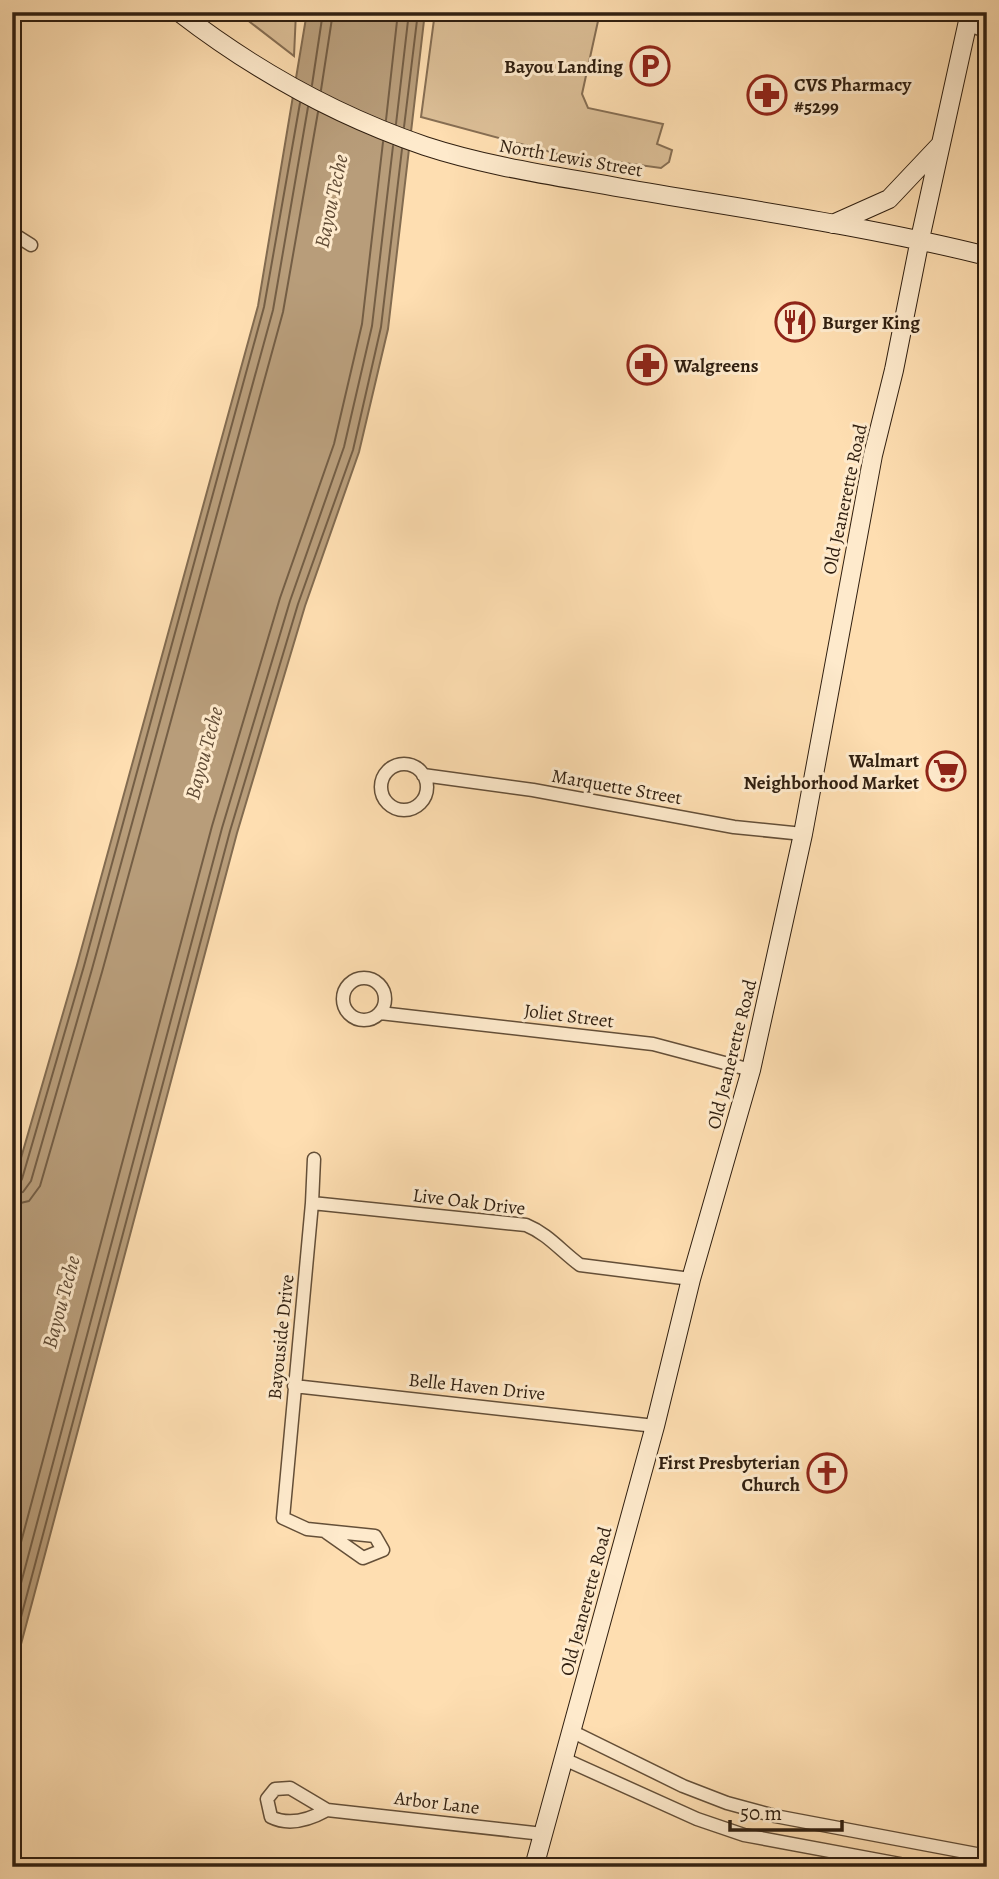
<svg xmlns="http://www.w3.org/2000/svg" width="999" height="1879" font-family="Alegreya,serif">
<rect width="100%" height="100%" fill="#fedeb1"/>
<filter id="stains"><feTurbulence type="fractalNoise" baseFrequency=".00286" numOctaves="4"/><feColorMatrix values="0 0 0 0 .2 0 0 0 0 .09 0 0 0 0 .02 0 0 0 .5 -.17"/></filter>
<radialGradient id="worn" r=".72"><stop offset=".6" stop-color="#630" stop-opacity="0"/><stop offset="1" stop-color="#630" stop-opacity=".3"/></radialGradient>
<path fill="#dbbe96" stroke="#866e53" stroke-width="2" d="M237,12h59l-2,44z
M435,12h165l-18,82 6,14 75,16 -6,20 15,6 -3,12 -8,6 -103,-14 -137,-37z"/>
<path fill="#b89d7a" stroke="#826b50" stroke-width="2" d="M307,12h118l-37,317 -29,123 -54,154 -68,227 -225,845v-489l65,-224 181,-659z"/>
<g fill="none" stroke-linecap="round" stroke-linejoin="round">
<path stroke="#745e45" stroke-width="2" d="M312,85l11,-73
M321,90l12,-78
M386,120l12,-108
M396,124l13,-112
M404,127l14,-115
M12,1185l7,-1 3,-5 62,-213 180,-659 36,-204
M12,1194l11,-2 8,-11 61,-212 181,-659 35,-203
M12,1205l17,-4 11,-15 62,-214 181,-660 35,-200
M12,1576l200,-750 68,-228 54,-154 28,-120 21,-182
M12,1617l210,-789 68,-227 54,-154 28,-121 21,-180
M12,1651l218,-820 68,-227 55,-154 28,-123 21,-178"/>
<g stroke="#644f38" stroke-width="15">
<path id="street" d="M967,25l20,6
M12,233l19,12
M381 787a23 23 0 1 1 46 0a23 23 0 1 1-46 0Z
M423,775l110,15 201,37 69,7
M343 999a21 21 0 1 1 42 0a21 21 0 1 1-42 0Z
M380,1013l273,31 98,26
M314,1159l-2,44 -29,315 24,11 68,7 8,14 -20,8 -37,-26
M312,1203l214,22c22,9 35,26 54,40l111,14
M294,1386l361,40
M571,1731l112,55 44,17 48,13 212,40
M564,1759l133,60 47,16 172,32
M327,1810l-37,-22 -15,1 -8,10 4,18c18,9 38,3 56,-7l216,24"/>
</g>
<g stroke="#301f10" stroke-width="20">
<path id="secondary" d="M179,12c74,57 158,104 246,134 64,21 131,30 197,42 122,21 245,38 365,68
M833,224l56,-25 51,-54
M534,1867l121,-441 36,-147 60,-209 52,-236 70,-379 21,-85 26,-131 50,-227"/>
</g>
<use href="#street" stroke="#feeacc" stroke-width="12"/>
<use href="#secondary" stroke="#feeacc" stroke-width="18"/>
</g>
<defs>
<g id="parking-ring" transform="scale(2.0125)"><circle r="9.5" fill="#feeacc" stroke="#8f2418" stroke-width="1.5"/><path d="M-3.5-5.5H1a3.5 3.5 0 0 1 0 7H-1V5.5H-3.5ZM-1-3.4V-.6H.8a1.4 1.4 0 0 0 0-2.8Z" fill="#8f2418"/></g>
<g id="pharmacy-ring" transform="scale(2.0125)"><circle r="9.5" fill="#feeacc" stroke="#8f2418" stroke-width="1.5"/><path d="M-2-6h4v4h4v4h-4v4h-4v-4h-4v-4h4Z" fill="#8f2418"/></g>
<g id="restaurant-ring" transform="scale(2.0125)"><circle r="9.5" fill="#feeacc" stroke="#8f2418" stroke-width="1.5"/><path d="M-5-6h1v4h1v-4h1v4h1v-4h1v5L-1.5 .5V6h-2V.5L-5-1ZM5-6V6H3V1.5H1.5Q1.5-4 5-6Z" fill="#8f2418"/></g>
<g id="supermarket-ring" transform="scale(2.0125)"><circle r="9.5" fill="#feeacc" stroke="#8f2418" stroke-width="1.5"/><path d="M-6-5.5h2.5l.6 2H6L4.5 2H-2.5L-4.4-4H-6ZM-1.5 3.2a1.3 1.3 0 1 0 .1 0ZM3 3.2a1.3 1.3 0 1 0 .1 0Z" fill="#8f2418"/></g>
<g id="church-ring" transform="scale(2.0125)"><circle r="9.5" fill="#feeacc" stroke="#8f2418" stroke-width="1.5"/><path d="M-1.2-6h2.4v3.5h3.3v2.4h-3.3V6h-2.4V-.1h-3.3v-2.4h3.3Z" fill="#8f2418"/></g>
</defs>
<g fill-rule="evenodd">
<use href="#parking-ring" x="650" y="66"/>
<use href="#pharmacy-ring" x="767" y="95"/>
<use href="#restaurant-ring" x="795" y="322"/>
<use href="#pharmacy-ring" x="647" y="365"/>
<use href="#supermarket-ring" x="946" y="771"/>
<use href="#church-ring" x="827" y="1473"/>
</g>
<g text-anchor="middle" stroke-width="6" stroke-linejoin="round" paint-order="stroke">
<g font-size="19" font-weight="bold" fill="#301f10" stroke="#feeacc" text-anchor="end">
<text x="623" y="73">Bayou Landing</text>
<text x="794" y="91" text-anchor="start">CVS Pharmacy<tspan x="794" dy="22">#5299</tspan></text>
<text x="822" y="329" text-anchor="start">Burger King</text>
<text x="674" y="372" text-anchor="start">Walgreens</text>
<text x="919" y="767">Walmart<tspan x="919" dy="22">Neighborhood Market</tspan></text>
<text x="800" y="1469">First Presbyterian<tspan x="800" dy="22">Church</tspan></text>
</g>
<g font-size="19" fill="#301f10" stroke="#feeacc">
<text transform="translate(571 157) rotate(10)" y="7">North Lewis Street</text>
<text transform="translate(844 499) rotate(-78)" y="7">Old Jeanerette Road</text>
<text transform="translate(617 786) rotate(10)" y="7">Marquette Street</text>
<text transform="translate(569 1015) rotate(7)" y="7">Joliet Street</text>
<text transform="translate(731 1054) rotate(-76)" y="7">Old Jeanerette Road</text>
<text transform="translate(469 1201) rotate(7)" y="7">Live Oak Drive</text>
<text transform="translate(280 1337) rotate(-84)" y="7">Bayouside Drive</text>
<text transform="translate(477 1386) rotate(6)" y="7">Belle Haven Drive</text>
<text transform="translate(585 1601) rotate(-75)" y="7">Old Jeanerette Road</text>
<text transform="translate(437 1802) rotate(7)" y="7">Arbor Lane</text>
</g>
<g font-size="21" font-style="italic" fill="#604b35" stroke="#feeacc">
<text transform="translate(331 201) rotate(-78)" y="7">Bayou Teche</text>
<text transform="translate(204 753) rotate(-75)" y="7">Bayou Teche</text>
<text transform="translate(61 1302) rotate(-75)" y="7">Bayou Teche</text>
</g>
</g>
<rect width="999" height="1879" fill="none" stroke="#fedeb1" stroke-width="42"/>
<rect x="14" y="14" width="971" height="1851" fill="none" stroke="#301f10" stroke-width="3.5"/>
<rect x="21" y="21" width="957" height="1837" fill="none" stroke="#301f10" stroke-width="2"/>
<path d="M730 1820v10h112v-10" fill="none" stroke="#301f10" stroke-width="3.5"/>
<text x="740" y="1820" font-size="21" fill="#301f10" stroke="#feeacc" stroke-width="5" paint-order="stroke">50 m</text>
<rect width="100%" height="100%" filter="url(#stains)"/>
<rect width="100%" height="100%" fill="url(#worn)"/>
</svg>
